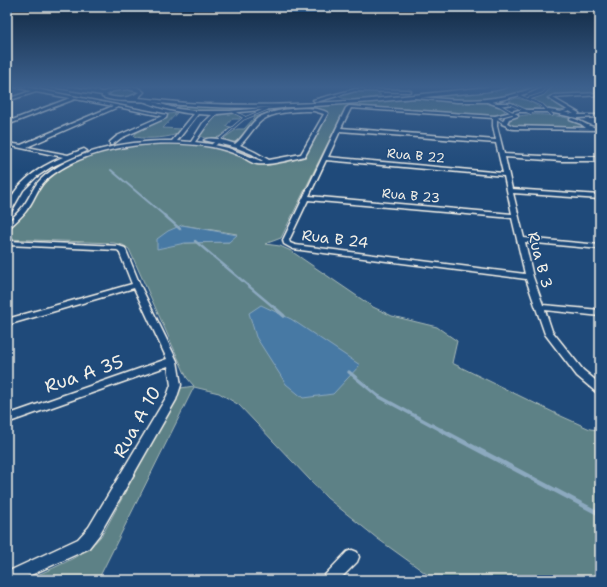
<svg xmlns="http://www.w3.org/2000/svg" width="607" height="587" font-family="'Shantell Sans',sans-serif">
<rect width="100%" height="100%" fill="#1f4a7a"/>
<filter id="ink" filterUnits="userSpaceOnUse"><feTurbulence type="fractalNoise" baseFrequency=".025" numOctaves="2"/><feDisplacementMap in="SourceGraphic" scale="8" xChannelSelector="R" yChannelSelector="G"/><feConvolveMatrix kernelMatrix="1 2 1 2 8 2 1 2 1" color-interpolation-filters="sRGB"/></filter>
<g filter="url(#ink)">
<path fill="#5d8186" stroke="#a8b9b7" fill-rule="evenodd" d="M513,87h22c-29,18 -85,13 -118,10z
M553,87h47v6l-50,3 -3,2 19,12c-11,6 -23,-6 -33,-11l13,-6z
M123,89h8l6,3c-6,7 -22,8 -29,2l3,-2z
M359,90l16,1 6,4c-7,4 -36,7 -43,1l7,-4z
M516,98l13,3 12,7 -15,1 -17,-8z
M415,99l71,3 17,6 2,4 -14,4 -135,-10 -11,2 -64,130 -16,6 15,2 11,5 82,56 19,9 45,11 20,14 -5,22 109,53 29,13 10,1v138l-6,12h-159l-57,-41 -51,-41 -88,-93 -20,-12 -25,-6 -96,193h-71c26,-13 63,-24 78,-50l76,-142 13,-2 -7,-8 -58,-129 -6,-4 -9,-2 -107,-4v-8c7,-7 18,-15 23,-24 5,-10 7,-18 16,-26 41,-37 119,-43 172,-33 6,1 14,4 20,7 7,3 11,8 19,9l48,-9 3,-2 21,-40c-8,-7 -55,-4 -64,2 -8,6 -30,39 -41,23l13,-9h7l11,-12 23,-8zM182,225l55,9 -8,8 -44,1z
M182,106l54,1 2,2c-11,6 -50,4 -61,-2z
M177,113l-14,15 18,1c-2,2 -4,5 -7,6 -8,3 -34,5 -40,1l2,-3 31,-16 1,-3z
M229,113l7,1 5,3 -2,2h-7l-6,7 5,1c-8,10 -19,15 -31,9l13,-19z
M526,115c14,-1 48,0 57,11l-4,2 -62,-1 -9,-4c4,-7 11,-7 18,-8z"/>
<path fill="#4779a4" stroke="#8ca9bf" d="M182,225l55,10 -8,7 -44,1 -28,6v-10l11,-8z
M261,305l30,14 69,46 -27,29 -30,4 -17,-14 -30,-47 -7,-24z"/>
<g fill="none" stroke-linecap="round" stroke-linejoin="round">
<path stroke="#8ca9bf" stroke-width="2" d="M111,170l54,46"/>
<path stroke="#8ca9bf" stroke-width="2.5" d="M164,215l16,14
M195,241l81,68"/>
<path stroke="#8ca9bf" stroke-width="3.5" d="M275,308l9,8
M349,372l29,24 65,35"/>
<path stroke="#8ca9bf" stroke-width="4.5" d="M441,430l159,84"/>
<g stroke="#f4f1e8" stroke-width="3.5">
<path id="service-far1" d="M520,96l22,9 10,10
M528,99l15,-5 7,-7
M511,104l20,9
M499,105l17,10
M234,112l10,5 -1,2
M560,113l10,-3
M495,117l9,6
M214,144l29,-25 24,-10"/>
</g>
<g stroke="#f4f1e8" stroke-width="5">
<path id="service" d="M213,145l3,-2"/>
</g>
<g stroke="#f4f1e8" stroke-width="3">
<path id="minor" d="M15,87h11l141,28 -1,3 -45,20 -9,7h-2v-3l7,-6 45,-20 -44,-9 -91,40 41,8 16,-6 3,2 -36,16 -15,10 -13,13 -14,25 -2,1c0,-29 32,-49 56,-59l-56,-12v-2l14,2 92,-39 -38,-7 -68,26v-3l63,-24 -34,-6 -29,9v-2l24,-8z
M535,87h6l-16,7 -33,8c7,2 16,0 21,2l-14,2 -12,-4h-30l-52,-5 2,-1c43,4 86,9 128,-9z
M600,93v2l-47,3 26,15 -1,2h22v2l-23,1 -28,-6h-30l-22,6v8l7,28 57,3h39v4h-39l-56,-4 7,32 88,6v4l-87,-6 11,45 76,7v4l-75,-7 8,35 10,28 57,5v6l-55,-6 7,21 31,39 17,14v9l-4,-1 -19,-16 -32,-42 -19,-55 -233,-30 -9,-5 -1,-4 63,-132 3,-2 146,10 24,-6h30l25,4 -26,-16 6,-3zM351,108l142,10v8l3,14 -155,-12zM340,131l156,12 7,30 -175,-16zM326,160l178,16 8,38 -203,-18zM308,200l204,18 13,56 -230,-29 -5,-2 -1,-3z
M143,99l35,10 17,2h35l54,-5v2h-1l-66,6 -10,11 -12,17 15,2 18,4 33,13h2l-11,-7 -15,-6 -33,-8c8,-4 23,1 31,4 9,-7 14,-19 23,-26 14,-9 57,-14 70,-5l-23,43c-11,3 -38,10 -48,8 -6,-1 -11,-5 -16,-8 -10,-4 -19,-7 -29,-9 -51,-9 -126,-2 -166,33 -9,8 -11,19 -18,28 -5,8 -13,14 -19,20l-2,1v-6c6,-6 12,-11 17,-18 6,-8 9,-18 16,-25 31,-30 91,-40 132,-39l22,-27c-18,-2 -34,-6 -51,-13zM305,111h9l10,3 -23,40 -32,6 -14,-8 -15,-7c7,-6 11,-14 18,-21 11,-12 32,-12 47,-13zM198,114l14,1 -9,8 -12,19 -14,-1z
M516,114l2,1v1l-9,3 -2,4 6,3 73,2 -5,-4 -11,-4v-1l2,-1c10,3 18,10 28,10v2l-86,-1 -7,-1v-2l-5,-2 3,-7z
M7,241l112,5 6,2 15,37 37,76 4,24 -5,15 -77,135 -11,14 -68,31h-13v-8l71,-33 11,-12 78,-131 4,-11 -3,-19 -161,57v-8l160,-56 -33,-71 -127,37v-6l125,-35 -13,-33 -2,-1 -110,-5z
M352,550l5,2 2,5 -2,5 -18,18h-16l2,-5 22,-23z"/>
</g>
<g stroke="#f4f1e8" stroke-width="3">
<path id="tertiary" d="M52,87h21l30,5 9,-3 25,-2 7,5 -6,6c24,2 48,6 72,6 93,4 185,-7 277,-17h20c-13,6 -47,6 -63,8 -98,10 -196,19 -294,7 -16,-2 -33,1 -48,-5v-2zM128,89l11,3c-9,7 -22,7 -33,3l7,-4z
M355,89l54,1 2,1 -2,1 -54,-1 -39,11 -3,-2z"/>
</g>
<use href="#service-far1" stroke="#1f4a7a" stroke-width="2"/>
<use href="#service" stroke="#1f4a7a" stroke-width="3"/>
<use href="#minor" fill="#1f4a7a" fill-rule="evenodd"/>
<use href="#tertiary" fill="#1f4a7a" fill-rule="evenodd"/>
</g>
</g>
<linearGradient id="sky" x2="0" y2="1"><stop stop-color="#112943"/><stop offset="0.51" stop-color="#3c608d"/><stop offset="1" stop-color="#3c608d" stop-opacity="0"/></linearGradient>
<rect width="607" height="170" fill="url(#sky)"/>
<g text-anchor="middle" stroke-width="3" stroke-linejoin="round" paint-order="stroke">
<g font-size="13" fill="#f4f1e8" stroke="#1f4a7a">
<text transform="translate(416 155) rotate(5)" y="5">Rua B 22</text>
<text transform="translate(411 195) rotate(5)" y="5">Rua B 23</text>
</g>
<g font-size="15" fill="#f4f1e8" stroke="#1f4a7a">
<text transform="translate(335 239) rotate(7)" y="5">Rua B 24</text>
<text transform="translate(540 260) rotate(75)" y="5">Rua B 3</text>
</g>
<g font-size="18" fill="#f4f1e8" stroke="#1f4a7a">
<text transform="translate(84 374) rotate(-19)" y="6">Rua A 35</text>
<text transform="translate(137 422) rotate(-61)" y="6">Rua A 10</text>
</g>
</g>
<rect width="607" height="587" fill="none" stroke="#1f4a7a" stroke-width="24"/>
<rect x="12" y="12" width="583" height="563" fill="none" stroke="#f4f1e8" stroke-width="1.5" filter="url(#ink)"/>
</svg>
